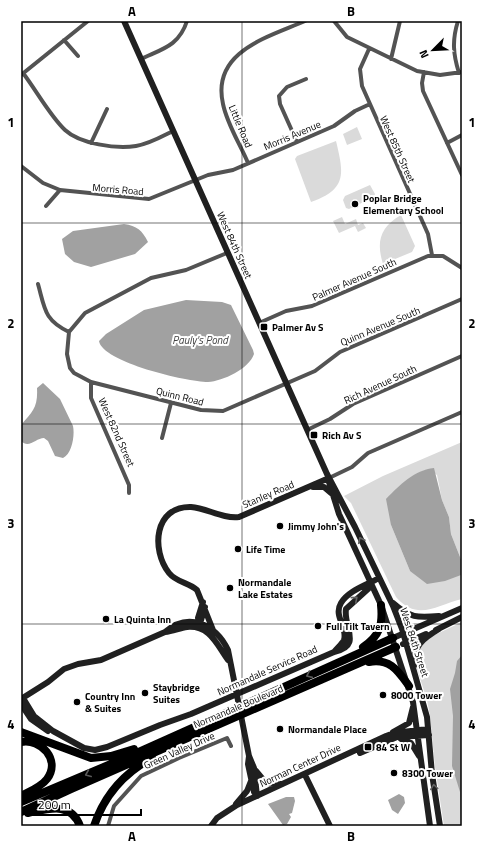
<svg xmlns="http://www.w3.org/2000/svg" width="483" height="847" font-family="'Titillium Web',sans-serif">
<rect width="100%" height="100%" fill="#fff"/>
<path fill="#dadada" d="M357,127l5,12 -15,6 -4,-11z
M336,141c8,33 11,48 -25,61l-16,-43 2,-3z
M370,185l5,9 -1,3 -25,12 -3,-1 -3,-8 2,-4z
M401,215l14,31 -3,6 -29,12c-7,-22 -3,-37 18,-49z
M342,217l3,7 11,-5 2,6 5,-2 3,5 -8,4 -3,-6 -16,7 -6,-12z
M462,442v120l-11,-28 -2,-17 -7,-17 -5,-25 -9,-6 -12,5 -15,11 -10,40 19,46 51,4 1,-9v33c-26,6 -44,23 -66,-2l-45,-94 -7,-7 39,-20z
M462,622v204h-18l-9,-59 -5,-51 -3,-16 -11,-34v-12l8,-14z"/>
<path fill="#a1a1a1" d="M124,224c13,2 18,6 24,18l-13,12 -44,13 -17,-5 -9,-8 -3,-15 11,-8z
M186,300l36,2 9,3 22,45 1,4c-5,15 -31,27 -46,28 -21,0 -106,-20 -109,-41l7,-7 38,-24z
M43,383l17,16 13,27c2,9 -1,28 -10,32l-8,-2 -7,-15 -4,-3c-8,0 -15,11 -23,3v-16c12,-14 17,-18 16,-37z
M434,468l8,32 7,17 2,17 11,28 -1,13 -16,6 -18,3 -17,-13 -19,-46 -5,-26c14,-14 28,-29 48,-31z
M462,655v171h-1l-1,-34 -8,-26 1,-50 -3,-27 5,-16 2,-12z
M399,794l5,3 1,6 -7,11 -6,-4 -4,-10z
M286,797h8l1,4 -3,12 -3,1 2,3 -4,7 -4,1 -15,-21z"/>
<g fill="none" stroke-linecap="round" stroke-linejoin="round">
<path stroke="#535353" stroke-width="4" d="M334,21l13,16 70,34 23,4 22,-3
M458,21c-6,19 -5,33 1,52
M64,40l14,16
M369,49l-9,20 2,17 66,148 4,21
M141,59c21,-10 38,-13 46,-38
M391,59l9,-38
M424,72l-2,11 1,8 39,84
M23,73c13,17 27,43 42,57 15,14 51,19 71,16 13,-2 25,-9 37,-15
M21,75l67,-54
M297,142l-17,-38 -1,-8 8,-9 19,-8
M91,143l16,-34
M447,143l15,-8
M248,163c-8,-19 -21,-39 -25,-59 -12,-53 46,-67 82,-83
M21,166l22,17 17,7 -14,16
M60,190l89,9 59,-24 25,-5 101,-44 21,-15 15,-7
M227,253l-41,17 -35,8 -66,35 -16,19 -2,22 3,14 4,5 17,9 110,28 22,1 92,-40 25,-19 122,-53
M38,284c7,25 6,36 31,48
M259,323l27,-12 26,-5 116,-50h15l19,12
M91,382v16l38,87v8
M307,430l23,-11 23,-15 109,-48
M162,438l9,-35
M329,478l23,-11 16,-14 94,-41
M108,826l6,-20 27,-30 38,-18 48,-20 4,8"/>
<path stroke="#202020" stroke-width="6" d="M124,21l203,453 28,53 38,79 9,23 25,88 5,57 8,52
M329,482l10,32 42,91 32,97 17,124
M313,487h11l7,6
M393,603c17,15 24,15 46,13
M200,623l-2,-5 5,-16
M199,627l6,-20
M213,630l-16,-40c-8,-7 -21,-8 -28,-17 -18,-23 -15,-67 22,-66 16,1 31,12 48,10l90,-39
M436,630l26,-13
M165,632c8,-1 15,-4 22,-5 23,-2 30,18 41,33
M393,638l69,-30
M403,644l23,-10
M334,652c3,-4 8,-8 10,-12 4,-13 -11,-24 -3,-37 8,-13 26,-18 38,-25
M415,665c-3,-19 9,-27 24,-36
M23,698l11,18 19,15 31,17 11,2 12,-3 53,-22 31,-11 143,-62c29,-6 9,-25 12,-43l22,-20 4,-7
M21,699l27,-17 16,-13 14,-5 23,-4 64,-28c24,-21 51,-7 63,18l21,106 5,12 3,28
M21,704l10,15 17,12
M393,732l16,-9 4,-16
M401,739l10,4 8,13
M360,753l37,-16 32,-2
M249,756l-1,8 6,28
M256,771l10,12 15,1
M305,775l25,51
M236,804l11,-13 4,-10
M211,826l6,-8 20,-13 149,-69 8,-3 34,-4"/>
<path stroke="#000" stroke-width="8" d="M363,647c17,-11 20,-23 18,-42
M369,662c21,-4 29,9 40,24
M21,732l70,26 20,-2 23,-7
M21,742c20,-4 40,18 26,37 -6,8 -17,12 -26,17
M21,802l111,-47 261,-117
M21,812l50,-23 325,-142
M28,813c20,-4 43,-12 52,13
M94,826c10,-30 30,-53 58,-68"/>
</g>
<defs><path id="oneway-chevron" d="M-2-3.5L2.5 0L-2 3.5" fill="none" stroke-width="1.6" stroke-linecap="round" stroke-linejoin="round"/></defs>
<g stroke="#636363">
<use href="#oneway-chevron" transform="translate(361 540) rotate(-116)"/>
<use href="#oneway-chevron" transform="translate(355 599) rotate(-40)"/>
<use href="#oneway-chevron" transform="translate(434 787) rotate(-98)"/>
</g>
<g stroke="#595959">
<use href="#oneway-chevron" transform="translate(309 675) rotate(156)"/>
<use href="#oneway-chevron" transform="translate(88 774) rotate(157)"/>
</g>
<path fill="none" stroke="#000" stroke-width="1" stroke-opacity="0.55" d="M242,21v805M21,223h441M21,424h441M21,624h441"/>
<g fill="#000" stroke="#fff" stroke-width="1.5">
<circle cx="355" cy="204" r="4"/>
<rect x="260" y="323" width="8" height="8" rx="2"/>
<rect x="310" y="431" width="8" height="8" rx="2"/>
<circle cx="280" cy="526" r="4"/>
<circle cx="238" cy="549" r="4"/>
<circle cx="230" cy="588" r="4"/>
<circle cx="106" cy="619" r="4"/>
<circle cx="318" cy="626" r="4"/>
<circle cx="145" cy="693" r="4"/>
<circle cx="383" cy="695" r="4"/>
<circle cx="77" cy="702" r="4"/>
<circle cx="280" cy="729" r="4"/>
<rect x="364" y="743" width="8" height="8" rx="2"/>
<circle cx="394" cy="773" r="4"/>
</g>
<g text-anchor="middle" stroke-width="4" stroke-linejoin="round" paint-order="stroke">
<g font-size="10" fill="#000" stroke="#fff">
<text transform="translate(241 126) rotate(67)" y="4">Little Road</text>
<text transform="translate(292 135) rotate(-23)" y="4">Morris Avenue</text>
<text transform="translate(398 149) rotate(66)" y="4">West 85th Street</text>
<text transform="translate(118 189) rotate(5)" y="4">Morris Road</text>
<text transform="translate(235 245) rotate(66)" y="4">West 84th Street</text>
<text transform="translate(354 279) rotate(-24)" y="4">Palmer Avenue South</text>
<text transform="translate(380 326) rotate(-23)" y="4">Quinn Avenue South</text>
<text transform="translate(380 384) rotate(-25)" y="4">Rich Avenue South</text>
<text transform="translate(180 396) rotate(14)" y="4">Quinn Road</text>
<text transform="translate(117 432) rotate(66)" y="4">West 82nd Street</text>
<text transform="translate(268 494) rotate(-23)" y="4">Stanley Road</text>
<text transform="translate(415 642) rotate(72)" y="4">West 84th Street</text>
<text transform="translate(267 670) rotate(-24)" y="4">Normandale Service Road</text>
<text transform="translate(238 706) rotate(-23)" y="4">Normandale Boulevard</text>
<text transform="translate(179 750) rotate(-24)" y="4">Green Valley Drive</text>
<text transform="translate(300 765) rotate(-25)" y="4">Norman Center Drive</text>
</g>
<g font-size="10" font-weight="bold" fill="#000" stroke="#fff" text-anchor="start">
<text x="363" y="202">Poplar Bridge<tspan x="363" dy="12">Elementary School</tspan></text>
<text x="272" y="331">Palmer Av S</text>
<text x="322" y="439">Rich Av S</text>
<text x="288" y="530">Jimmy John's</text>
<text x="246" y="553">Life Time</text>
<text x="238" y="586">Normandale<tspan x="238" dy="12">Lake Estates</tspan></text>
<text x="114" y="623">La Quinta Inn</text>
<text x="326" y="630">Full Tilt Tavern</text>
<text x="153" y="691">Staybridge<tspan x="153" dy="12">Suites</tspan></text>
<text x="391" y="699">8000 Tower</text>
<text x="85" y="700">Country Inn<tspan x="85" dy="12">&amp; Suites</tspan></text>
<text x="288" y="733">Normandale Place</text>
<text x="376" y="751">84 St W</text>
<text x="402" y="777">8300 Tower</text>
</g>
<g font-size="11" font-style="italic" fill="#424242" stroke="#fff">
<text x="200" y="344">Pauly's Pond</text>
</g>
</g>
<rect width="483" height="847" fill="none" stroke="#ffffff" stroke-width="44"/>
<g transform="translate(433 50) rotate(246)" stroke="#ffffff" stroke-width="3" paint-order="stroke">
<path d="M0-3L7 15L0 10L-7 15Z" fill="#000000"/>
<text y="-6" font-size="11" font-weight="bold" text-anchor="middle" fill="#000000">N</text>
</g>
<path d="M32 809v6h109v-6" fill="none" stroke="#000000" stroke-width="2"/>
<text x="38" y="809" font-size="12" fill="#000000" stroke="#ffffff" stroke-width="3" paint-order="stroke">200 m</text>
<rect x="22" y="22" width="439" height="803" fill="none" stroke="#000" stroke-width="1.5"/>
<g font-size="13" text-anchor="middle" font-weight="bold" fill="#000">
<text x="132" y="16">A</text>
<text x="351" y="16">B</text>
<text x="11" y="127">1</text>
<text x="472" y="127">1</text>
<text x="11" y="328">2</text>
<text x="472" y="328">2</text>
<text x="11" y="528">3</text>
<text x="472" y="528">3</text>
<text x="11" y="729">4</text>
<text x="472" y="729">4</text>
<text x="132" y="841">A</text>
<text x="351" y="841">B</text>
</g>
</svg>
